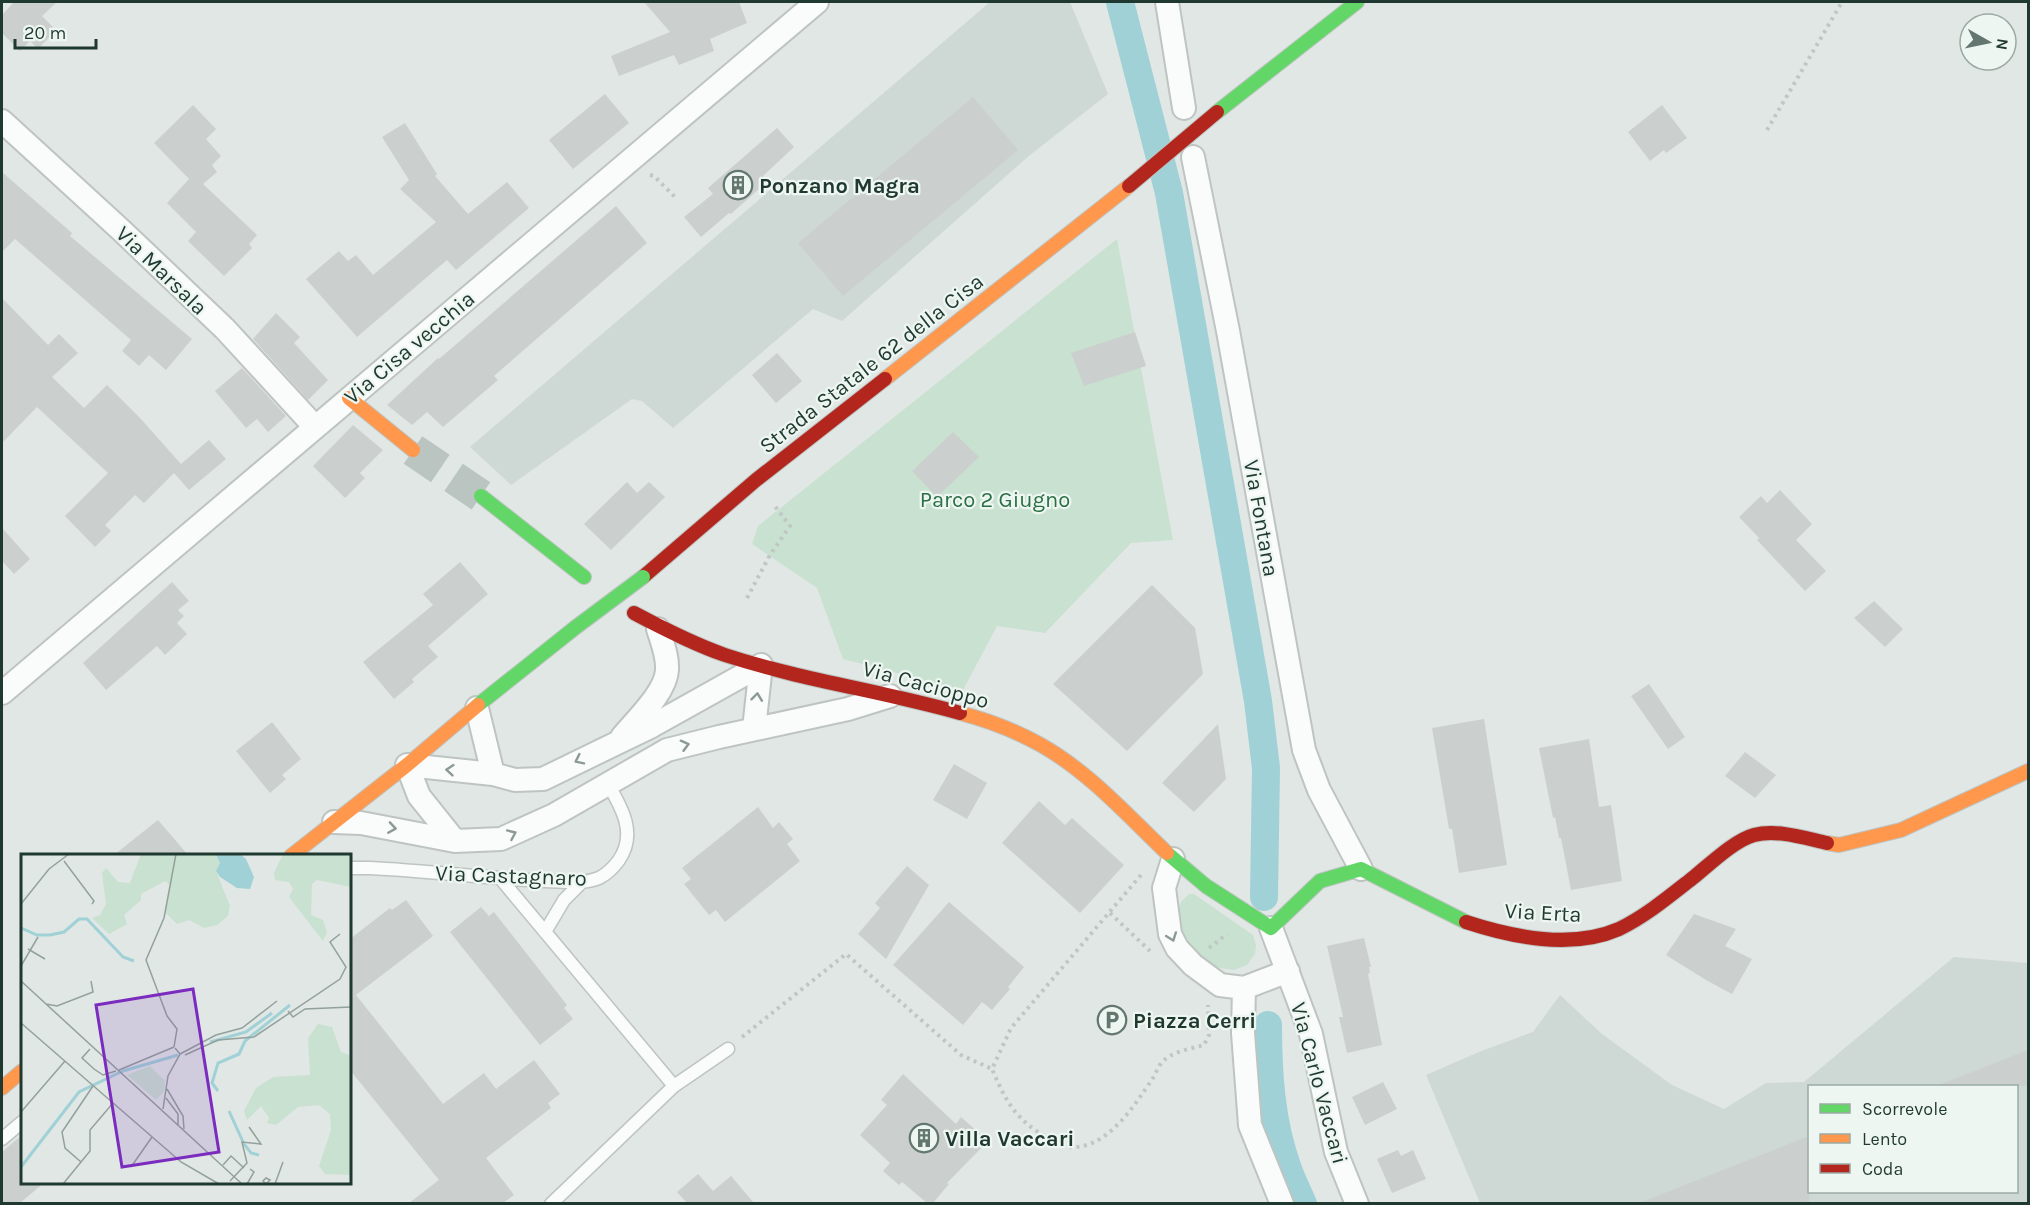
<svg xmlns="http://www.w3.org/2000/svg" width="2030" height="1205" font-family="Karla,sans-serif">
<rect width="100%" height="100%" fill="#e1e7e4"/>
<path fill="#ced8d4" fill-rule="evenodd" d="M990,2h80l38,92 -78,61 -188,166 -29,-12 -140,119 -31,-27 -10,-2 -121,86 -41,-38z
M1954,957l74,6v240h-548l-54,-128 53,-23 54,-20 27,-37 42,39 70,51 52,24 42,-26 38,-1zM1810,1086h206v106h-206z"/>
<path fill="#c9e1d0" d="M1117,239l56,301 -42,3 -86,90 -48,-7 -34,64 -120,-31 -26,-71 -65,-44 6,-18z
M1189,894h5l59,41 3,10 -1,9 -8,11 -13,5 -20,-3 -28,-19 -10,-31 5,-15z"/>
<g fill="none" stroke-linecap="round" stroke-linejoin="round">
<path stroke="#a0d1d6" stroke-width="28" d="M1120,2l49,191 89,508 8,67 -2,129
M1268,1025c0,48 3,98 20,144 4,12 10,23 15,35"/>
</g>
<path fill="#cbd0ce" d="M14,2h43l-15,14 14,14 -18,19 -8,-8 -10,10 -18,-18v-18z
M644,2h95l8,21 -37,16 4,12 -35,14 -5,-10 -55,21 -8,-20 59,-24z
M605,94l24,29 -56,46 -24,-29z
M973,97l45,53 -175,146 -45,-53z
M193,105l23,24 -10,10 15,17 -9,9 5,7 -14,12 54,51 -8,9 3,4 -28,28 -36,-35 8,-9 -29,-29 22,-24 -35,-36z
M1662,105l25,33 -21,15 -2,-3 -14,11 -22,-29z
M405,123l32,51 -2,2 33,38 39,-32 22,26 -73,62 -9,-10 -90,77 -51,-58 33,-28 9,10 8,-6 17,20 63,-53 -36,-33 9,-9 -27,-43z
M777,128l17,19 -31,29 5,5 -37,33 -2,-1 -28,24 -17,-20 29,-23 -5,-6z
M2,172l70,61 -2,3 122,103 -26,31 -17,-15 -10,11 -17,-15 9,-11 -116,-101 -13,13z
M616,206l31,37 -153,133 4,4 -55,47 -16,-15 -15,13 -25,-20 51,-47 1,1z
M2,298l46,47 11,-11 19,19 -26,24 32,31 23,-23 33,33 41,46 28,-24 17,19 -37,31 -15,-17 -30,30 -9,-8 -30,30 6,6 -16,16 -30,-31 43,-43 -71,-66 -35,36z
M276,313l24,24 -6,6 34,37 -20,20 -55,-61z
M1135,332l11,34 -62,20 -13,-33z
M777,353l25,28 -26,22 -24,-28z
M242,368l44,48 -18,16 -11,-13 -11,9 -31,-37z
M353,425l30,25 -23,23 5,5 -20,20 -32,-32z
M953,432l26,25 -42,40 -25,-26z
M627,482l10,11 12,-11 16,15 -54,53 -27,-26z
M1780,490l32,34 -16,16 30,31 -21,20 -48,-51 2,-2 -20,-21 22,-21 6,7z
M2,528l28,31 -16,15 -12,-13z
M460,562l28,32 -60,52 10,11 -26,22 2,3 -20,17 -31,-37 70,-57 -10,-11z
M172,582l17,19 -11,9 6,6 -7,7 10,11 -22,21 -8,-9 -51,44 -23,-27z
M1152,585l43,43 8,46 -76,77 -74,-67z
M1874,601l29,28 -18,18 -31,-29z
M1649,684l36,53 -17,12 -37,-53z
M1484,719l23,146 -48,8 -7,-44h-3l-17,-101z
M272,722l29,37 -19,16 4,4 -16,14 -34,-42z
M1218,724l8,55 -32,33 -32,-29z
M1589,739l10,68 12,-2 11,76 -51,9 -10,-52h-2l-4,-21 -2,1 -14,-70z
M1745,752l31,23 -21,23 -30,-22z
M954,764l33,19 -20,36 -34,-19z
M1039,801l26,24 7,-7 52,47 -44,48 -78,-70z
M758,807l15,21 6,-6 14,17 -6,5 13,17 -75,61 -9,-12 -7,5 -25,-31 7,-5 -9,-11z
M158,820l30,35h-74z
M907,866l22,19 -43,74 -28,-25 22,-26 -5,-5z
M406,900l27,36 -77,59 87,109 41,-31 12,16 38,-29 26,34 -12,9 3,5 -65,50 28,37 -11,8h-94l30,-23 -89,-110v-131l40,-31 2,2z
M949,902l75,65 -16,20 2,2 -18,21 -10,-8 -19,23 -70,-60z
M481,907l8,9 5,-4 73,93 -3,3 9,11 -33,26 -90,-113z
M1694,914l42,15 -11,17 27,13 -20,35 -26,-14 -40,-25z
M1364,938l7,29h-2l1,6 -2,1 14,71 -35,8 -8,-36h4l-16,-71z
M2028,1050v36h-89v-1z
M903,1074l53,50 5,-7 27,24 -41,42 2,1 -16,19h-6l-25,-21 -3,3 -16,-14 7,-8 -30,-28 27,-30 -6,-5z
M1383,1082l14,27 -32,16 -13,-28z
M22,1135v47h23l-25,21h-18v-51z
M1809,1136v67h-167v-1z
M1398,1150l3,6 12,-6 13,29 -34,14 -15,-34z
M698,1174l15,17 18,-15 23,27h-67l-10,-11z"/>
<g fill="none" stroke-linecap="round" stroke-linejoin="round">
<path stroke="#bac4c0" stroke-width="33" stroke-dasharray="33 16" stroke-linecap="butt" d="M413,450l68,46"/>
<g stroke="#bec4c1" stroke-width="15">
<path id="lane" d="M350,868h20c58,3 116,10 174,13 18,0 38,4 55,-3 8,-4 15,-11 20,-18 18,-26 3,-52 -11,-76
M500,878l174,208
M545,932l19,-32 18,-18
M2,1139l20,-17
M551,1204l123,-118 54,-37"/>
</g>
<g stroke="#bec4c1" stroke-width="26">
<path id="street" d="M1167,2l17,106
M2,121l119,109 104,99 90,98
M1193,157l35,174 76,419 15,40 42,79
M2,693l815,-691
M477,708l16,66
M754,729l7,-64
M622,737c14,-17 44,-45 45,-67 1,-14 -5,-28 -9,-41
M334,822l27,1 94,18 46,-2 53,-24 113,-65 52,-13 129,-28 42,-13
M455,841l-36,-45 -12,-31 86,9 22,6 28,-1 109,-53 109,-61
M1173,859l-9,29 6,46 7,14 16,17 27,20 24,3 44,-17
M1271,928l40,106 25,118 21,52
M1244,988l-1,45 7,92 32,79"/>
</g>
<g stroke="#bdc4c1" stroke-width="16">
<path id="fast" d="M1217,112l140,-110
M481,496l103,81
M478,705l98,-78
M1167,853l39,33 65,42 49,-47 41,-12 105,53"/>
</g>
<g stroke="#bdc4c1" stroke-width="16">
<path id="slow" d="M885,379l244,-193
M349,398l64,52
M960,713c27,7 56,18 81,32 48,27 86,70 126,108
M1827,843l12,2 62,-15 127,-59
M291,856l116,-91 71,-60
M2,1088l20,-17"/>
</g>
<g stroke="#bdc4c1" stroke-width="16">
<path id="jam" d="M643,577l113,-97 129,-101
M634,613c30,16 59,31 91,42 76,25 157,36 235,58
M1466,922c46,15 105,28 153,7 27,-13 52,-34 75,-52 16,-13 41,-37 60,-42 23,-6 50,3 73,8"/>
</g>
<path stroke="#bfc7c5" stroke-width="4" stroke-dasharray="3 4.5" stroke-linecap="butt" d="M1767,130l75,-128
M650,175l4,1 23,23
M747,598l23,-43 20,-29 -16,-21
M1141,875l-130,153 -19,41c14,33 24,51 56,69 6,3 14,9 21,9 38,3 65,-41 84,-69 3,-5 5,-11 9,-16 11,-11 28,-13 42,-17l5,-10 -1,-30
M1110,913l40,38
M1209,948l18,-14
M742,1037l104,-83 115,101 31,14"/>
<use href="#lane" stroke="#fafbfb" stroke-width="12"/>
<use href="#street" stroke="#fafbfb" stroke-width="22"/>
<use href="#fast" stroke="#63d668" stroke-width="14"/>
<use href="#slow" stroke="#ff974d" stroke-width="14"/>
<use href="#jam" stroke="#b3261e" stroke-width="14"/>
<g stroke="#bbc3c1" stroke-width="16" stroke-linecap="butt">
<path id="fast-bridge" d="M576,627l67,-50"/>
</g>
<g stroke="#bbc3c1" stroke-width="16" stroke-linecap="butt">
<path id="jam-bridge" d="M1129,186l88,-74"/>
</g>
<use href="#fast-bridge" stroke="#63d668" stroke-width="14"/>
<use href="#jam-bridge" stroke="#b3261e" stroke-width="14"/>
</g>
<defs><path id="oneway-chevron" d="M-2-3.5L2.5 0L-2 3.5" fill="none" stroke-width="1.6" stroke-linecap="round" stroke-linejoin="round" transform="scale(1.5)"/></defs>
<g stroke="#8c9a96">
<use href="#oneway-chevron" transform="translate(757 697) rotate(-83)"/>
<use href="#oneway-chevron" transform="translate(685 745) rotate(-15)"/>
<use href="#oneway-chevron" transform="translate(579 760) rotate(154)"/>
<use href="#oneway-chevron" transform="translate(450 770) rotate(-175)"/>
<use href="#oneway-chevron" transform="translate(392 828) rotate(9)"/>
<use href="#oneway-chevron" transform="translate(512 834) rotate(-24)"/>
<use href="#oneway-chevron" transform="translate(1172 937) rotate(70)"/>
</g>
<defs>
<g id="building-ring" transform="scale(1.5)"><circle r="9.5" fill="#eef6f2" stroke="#637670" stroke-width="1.5"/><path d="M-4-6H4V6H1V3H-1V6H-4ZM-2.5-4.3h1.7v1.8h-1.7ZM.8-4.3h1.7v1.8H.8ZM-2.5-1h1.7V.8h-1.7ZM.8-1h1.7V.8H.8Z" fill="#637670"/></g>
<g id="parking-ring" transform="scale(1.5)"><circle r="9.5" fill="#eef6f2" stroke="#637670" stroke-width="1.5"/><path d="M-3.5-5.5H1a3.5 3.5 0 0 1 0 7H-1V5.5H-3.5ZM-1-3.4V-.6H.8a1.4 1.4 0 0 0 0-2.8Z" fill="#637670"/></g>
</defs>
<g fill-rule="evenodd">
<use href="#building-ring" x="738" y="185"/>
<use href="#parking-ring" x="1112" y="1020"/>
<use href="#building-ring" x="924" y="1138"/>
</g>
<g text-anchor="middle" stroke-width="4.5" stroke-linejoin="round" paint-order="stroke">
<g font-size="22" font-weight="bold" fill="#1f3931" stroke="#eef6f2" text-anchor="start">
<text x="759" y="193">Ponzano Magra</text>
<text x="1133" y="1028">Piazza Cerri</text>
<text x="945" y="1146">Villa Vaccari</text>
</g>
<g font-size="22" fill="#1f3931" stroke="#eef6f2">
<text transform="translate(162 270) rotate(44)" y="8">Via Marsala</text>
<text transform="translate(409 347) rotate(-40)" y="8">Via Cisa vecchia</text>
<text transform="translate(871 363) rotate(-38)" y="8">Strada Statale 62 della Cisa</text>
<text transform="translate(1262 518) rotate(80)" y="8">Via Fontana</text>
<text transform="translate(926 684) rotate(15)" y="8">Via Cacioppo</text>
<text transform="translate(511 875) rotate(2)" y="8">Via Castagnaro</text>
<text transform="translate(1543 912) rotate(3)" y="8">Via Erta</text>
<text transform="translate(1320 1083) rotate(75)" y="8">Via Carlo Vaccari</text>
</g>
<g font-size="22" fill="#297042" stroke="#eef6f2">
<text x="995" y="507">Parco 2 Giugno</text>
</g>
</g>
<g transform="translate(21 854)">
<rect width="330" height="330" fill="#e1e7e4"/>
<path d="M120,0h75l4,9 -4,8 14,35 -2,10 -11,9 -13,3 -15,-8 -12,4 -12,-12 5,-27 -5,-4 -24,13v6l-17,15 3,9 -18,10 -17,-16 8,-3 6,-11 -4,-31 4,-5 12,14 12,1zM262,0h68v33l-34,-7 -5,4 -1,31 12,5 4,12 -4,9 -34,-44 4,-8 -4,-7 -14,-2 -1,-7zM297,170l14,3 9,25 10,4v119l-26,-1 -6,-8 12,-36 -1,-16 -11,-9 -21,2 -22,18 -9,-2 2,-5 -8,-12 -14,14 -3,-9 12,-23 17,-11 37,-2 -2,-37zM129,212l15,15 -1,10 -8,9 -29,-25z" fill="#c9e1d0"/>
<path d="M195,0h24l6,5 8,18 -4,12 -13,-1 -17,-11 -4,-6 4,-8z" fill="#a0d1d6"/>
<path fill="none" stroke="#a0d1d6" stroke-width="3" d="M0,74l16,7h13l14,-3 15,-13h8l36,38 11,4M189,188l36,-10 26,-19M197,237l-6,-8 6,-20 21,-9 6,-13 45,-36M208,257l15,33 7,9 8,2M0,313l58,-75 44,-21 55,-16"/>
<path fill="none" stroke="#93a19c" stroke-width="1.5" d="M43,7l30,40 -2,3M0,50l28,-35 20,-15M7,95l17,10M0,112l17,-29M0,127l221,203M25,150l11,2 36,-14 -2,-11M267,157l5,6 12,-8 46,-2M0,169l160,139 38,22M153,193l3,-18 -10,-13 -21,-56 18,-42 12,-64M69,195l-8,9 12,11 9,6 13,-4M159,200l36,-19 26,-7 35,-27M164,201l33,-15 36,-3 86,-58 6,-12 -16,-25 10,-8M98,216l55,-23M146,235l16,27 1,13M145,244l12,16v11M142,255l5,-33 12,-22 -5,-6M0,258l44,-51M60,308l-16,-14 -3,-16 31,-46M202,311l8,-9 13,12M110,313l21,-30M245,324l4,2 -4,4 -3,-3zM209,327l17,-18 -5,-21 19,2 -12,-17M42,330l27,-33v-21l23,-27M226,330l7,-12 -4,-3M254,330l8,-22"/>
<path fill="#7b2cbf" fill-opacity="0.15" stroke="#7b2cbf" stroke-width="3" d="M172,135l26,163 -97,15 -26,-162z"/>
<rect width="330" height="330" fill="none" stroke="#1f3931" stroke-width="3"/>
</g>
<rect width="2030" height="1205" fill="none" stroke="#1f3931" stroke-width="6"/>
<rect x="1808" y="1085" width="210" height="108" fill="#eef6f2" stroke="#9baaa5" stroke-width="1.5"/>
<rect x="1820" y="1104" width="30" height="9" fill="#63d668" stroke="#9baaa5" stroke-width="1.5"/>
<text x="1862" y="1115" font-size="18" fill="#1f3931">Scorrevole</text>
<rect x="1820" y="1134" width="30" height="9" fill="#ff974d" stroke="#9baaa5" stroke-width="1.5"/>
<text x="1862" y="1145" font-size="18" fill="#1f3931">Lento</text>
<rect x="1820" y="1164" width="30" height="9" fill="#b3261e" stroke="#9baaa5" stroke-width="1.5"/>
<text x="1862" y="1175" font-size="18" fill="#1f3931">Coda</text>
<g transform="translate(1988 42) rotate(99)"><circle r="28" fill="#eef6f2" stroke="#9baaa5" stroke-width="1.5"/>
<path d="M0-4.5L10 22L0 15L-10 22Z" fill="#637670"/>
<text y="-9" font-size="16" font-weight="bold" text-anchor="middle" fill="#1f3931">N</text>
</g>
<path d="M15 39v9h81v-9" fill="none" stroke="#1f3931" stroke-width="3"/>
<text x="24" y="39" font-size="18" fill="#1f3931" stroke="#eef6f2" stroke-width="4.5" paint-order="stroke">20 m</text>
</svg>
